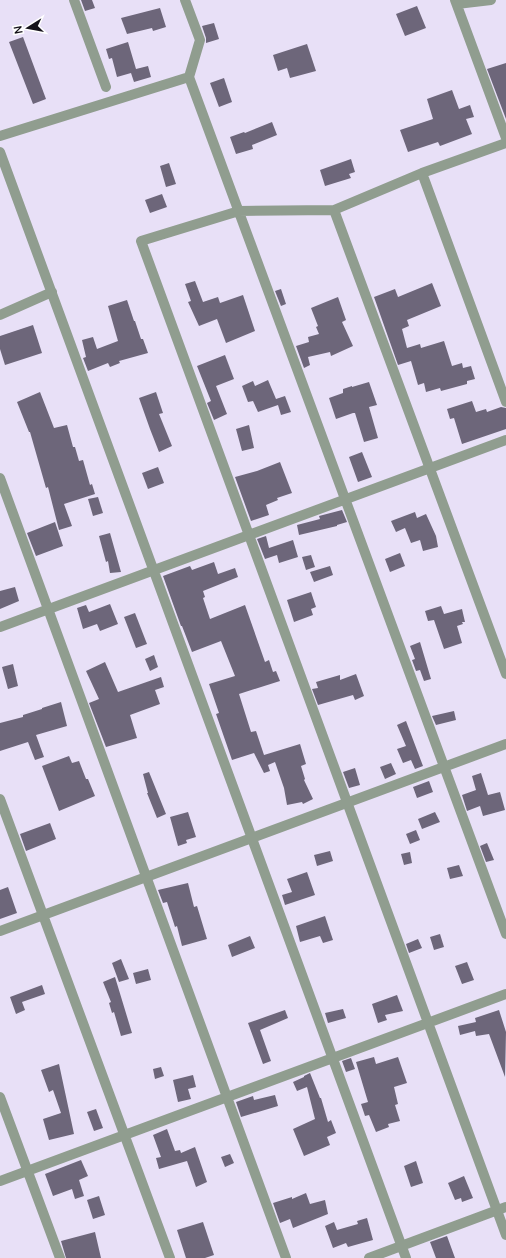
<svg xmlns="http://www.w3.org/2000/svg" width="506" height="1258" font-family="Manrope,sans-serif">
<rect width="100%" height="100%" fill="#e8e0f7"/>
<path fill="#6d667a" d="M81,0h11l3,8 -10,3z
M417,6l9,22 -21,8 -9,-22z
M160,8l6,19 -13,4 -1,-3 -25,6 -6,-16z
M214,23l5,16 -13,4v-5l-4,-12z
M23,37l23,62 -13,5 -24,-62z
M128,42l8,27 12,-3 3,11 -17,5 -3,-9 -14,4 -5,-19 -3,1 -3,-10z
M307,44l9,27 -26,7 -3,-10 -9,3 -5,-16z
M506,63v56l-19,-50z
M224,78l8,24 -13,5 -9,-24z
M452,90l7,19 11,-4 4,12 -8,2 6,15 -32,12 -2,-4 -30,10 -8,-22 33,-11 -6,-20z
M272,122l5,13 -25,10 1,4 -17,5 -6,-17 14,-5 1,1z
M351,159l4,13 -6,2 2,4 -26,8 -5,-16z
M169,163l7,21 -10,3 -6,-21z
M162,194l5,13 -17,6 -5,-13z
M195,281l8,21 15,-5 2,6 23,-8 12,36 -29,12 -9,-24 -18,7 -11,-24 3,-1 -6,-17z
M432,283l9,23 -34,14 2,6 -7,3 5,19 13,-4 1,4 23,-7 8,25 10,-3 1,5 8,-2 4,13 -8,2v3l-26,7 -1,-3 -14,4 -2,-9 -6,2 -7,-24 -13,4 -24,-68 21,-8 3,8z
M281,289l5,15 -5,2 -6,-15z
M338,297l8,23 -4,2 11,24 -22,10 -1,-4 -22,5 2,8 -6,3 -8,-22 13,-4 -1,-5 11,-3 -3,-7 2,-1 -7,-18z
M127,300l7,21h1l6,18h2l5,14 -29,8 1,2 -10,4 -2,-4 -20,8 -5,-13 3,-1 -4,-17 11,-3 4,12 21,-8 -10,-35z
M33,325l9,28 -37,12 -5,-16v-13z
M225,355l9,24 -18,7 11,28 -13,6 -7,-17 4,-2 -14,-35z
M268,380l8,19 9,-3 6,16 -10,3 -3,-10 -20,7 -5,-11 -5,1 -6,-16 11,-5 2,5z
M369,382l8,23 -8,2 9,31 -14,4 -9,-29h-2l-17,6 -7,-21 14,-5v-4l9,-3v1z
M40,392l14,36 13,-3 6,22h2l4,14 4,-1 7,25 2,-1 3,10 -31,10 8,22 -13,4 -11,-43 -2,1 -16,-56h-1l-12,-30z
M156,392l7,21 -4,1 13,32 -13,6 -9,-23 -11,-31z
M472,401l4,11 10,-3 1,3 14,-5 5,1v21l-44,15 -8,-26 -4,1 -3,-10z
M249,425l5,23 -12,3 -6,-22z
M362,452l10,25 -14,5 -9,-25z
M280,462l12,31 -15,5 1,2 -12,5 3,10 -18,6 -16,-44 22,-6z
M158,467l6,16 -16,6 -6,-16z
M98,497l5,16 -10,3 -5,-17z
M342,510l5,12 -10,3v1l-38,9 -2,-10 23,-6 -1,-3z
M415,512l2,6 9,-4 10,22 2,11 -15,4 -3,-11 -9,3 -6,-15 -9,4 -5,-11z
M55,522l8,24 -27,10 -9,-23z
M110,533l11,39 -11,1 -2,-12 -2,1 -7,-26z
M266,536l3,12 24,-8 5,17 -19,6 -2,-8 -12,4 -8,-20z
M400,553l5,13 -15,6 -5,-13z
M311,555l4,12 -9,3 -4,-13z
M214,562l4,12 17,-6 3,9 -35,14 2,6 -2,1 7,21 35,-14 20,57 4,-2 4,12 3,-1 4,10 -41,13 12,38 5,-1 8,24 36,-11 6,20 -5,2 4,13 -1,1 9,19 -10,5 -1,-2 -15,3 -3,-17 -9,-26 -7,3 2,6 -6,2 -10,-20 -22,7 -16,-46 3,-1 -10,-29 26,-8 -14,-35 -29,11 -10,-26h-1l-18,-50 27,-10 2,4z
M330,566l3,9 -19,7 -4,-10z
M15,587l4,14 -19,8v-18z
M311,592l5,15 -5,2 2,6 -19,7 -7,-22z
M110,604l8,20 -18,7 -3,-7 -14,5 -6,-21 9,-3 3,7z
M441,606l3,8 18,-5 3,13h-3l1,2 -6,2 5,17 -18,6 -10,-29 -6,1 -3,-10z
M135,613l12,31 -11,4 -12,-31z
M420,642l11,37 -7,2 -4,-11 -4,1 -4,-11 3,-1 -5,-13z
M154,655l4,12 -8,4 -5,-12z
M105,662l13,30 43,-15 3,10 -9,3 5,14 -30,11 7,23 -31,9 -17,-44 10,-4 -13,-28z
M13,664l5,22 -10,3 -6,-22z
M356,674l8,22 -9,4 -2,-5 -35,10 -6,-16 6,-1 -2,-6 24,-7v5z
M61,702l6,24 -31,9 8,22 -9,3 -7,-18 -28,9v-28l23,-6v-2l19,-6v-1z
M454,711l2,9 -20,5 -4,-9z
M406,721l17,45 -8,3 -4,-9 -8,3 -6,-14 9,-3 -9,-21z
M69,756l3,7 7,-2 7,18h2l7,17 -36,15 -17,-45z
M391,763l5,11 -11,5 -5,-12z
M355,768l5,17 -11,3 -6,-16z
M149,772l17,42 -9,4 -10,-25h1l-5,-19z
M481,773l7,22 12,-3 5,18 -22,6 -3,-10 -13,5 -5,-16 14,-5 -4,-14z
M429,781l4,11 -16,6 -4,-11z
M188,812l8,25 -10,3 1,3 -9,3 -8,-29z
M435,812l5,10 -18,7 -4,-10z
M50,823l6,16 -30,12 -6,-17z
M416,830l4,10 -10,4 -4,-10z
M487,843l7,17 -8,2 -6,-16z
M330,851l3,10 -16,5 -3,-11z
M410,852l2,11 -8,2 -3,-11z
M459,865l4,11 -13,3 -3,-11z
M307,872l8,23 -30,10 -3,-10 10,-3 -5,-13z
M188,883l6,24 3,-1 10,33 -25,7 -5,-20 -2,1 -8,-25 -4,1 -5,-13z
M8,887l9,26 -17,6v-29z
M325,916l8,24 -10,3 -3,-7 -20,6 -4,-16z
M440,934l4,13 -10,3 -4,-13z
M250,936l5,12 -23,9 -4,-12z
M418,939l4,9 -13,5 -3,-9z
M121,959l8,20 -10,3 -7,-19z
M467,962l7,18 -12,4 -7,-18z
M148,969l3,11 -15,4 -3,-11z
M115,977l17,56 -11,3 -7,-24 -2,1 -3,-10 2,-1 -8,-20z
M42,985l3,9 -23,8 3,8 -9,4 -6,-17z
M397,995l6,16 -18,4 2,5 -9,3 -6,-19z
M343,1009l3,9 -18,5 -3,-10z
M285,1010l3,8 -28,12 11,31 -8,3 -15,-41z
M499,1010l7,22 -1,45 -16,-43 -13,2 -1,-5 -15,4 -2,-9 18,-4 -1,-4z
M374,1057l2,7 22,-7 9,26 -13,4 4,17 -3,1 5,16 -12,3 1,3 -13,5 -7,-17 -4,1 -4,-12 7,-2 -12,-40z
M351,1058l4,11 -9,3 -4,-11z
M59,1064l15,70 -25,6 -6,-21 18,-6 -8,-23 -4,2 -8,-22z
M161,1067l3,9 -9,3 -2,-10z
M310,1073l10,25h1l7,24 3,-2 5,13 -9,4 3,8 -26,11 -11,-27 22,-10 -8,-32 -10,4 -4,-9 11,-5v-1z
M193,1075l3,12 -8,2 3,10 -13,3 -5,-22z
M275,1095l3,11 -37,11 -5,-15 17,-6 1,4z
M96,1109l7,19 -9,3 -7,-19z
M167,1129l8,22 5,-1 1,3 14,-6 12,35 -11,5 -9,-26 -28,8 -3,-11 5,-1 -8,-22z
M230,1154l4,9 -9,4 -4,-10z
M81,1160l7,16 -9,4 5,16 -9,3 -3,-10 -19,7 -8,-22z
M416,1161l7,22 -12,4 -7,-21z
M464,1176l9,22 -11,4 -1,-4 -6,2 -7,-17z
M306,1193l4,11 15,-4 3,14 -35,14 -3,-9 -10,4 -7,-20 19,-6v2z
M99,1196l6,19 -12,4 -6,-19z
M367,1218l6,22 -25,7 -2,-4 -13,5 -8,-22 9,-4 3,8 21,-6 -1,-3z
M203,1222l11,33 -9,3h-19l-9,-28z
M95,1232l6,26h-35l-5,-17z
M447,1236l8,22h-19l-6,-16z"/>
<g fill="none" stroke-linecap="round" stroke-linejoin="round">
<path stroke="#909d8f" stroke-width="10" d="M74,0l32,87
M185,0l15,40 -11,37 317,857
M455,0l51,138
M457,4l34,-4
M0,136l189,-59
M506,143l-84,30 -88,37 -95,1 -98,30 365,994
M0,152l406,1106
M422,173l84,229
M334,210l172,464
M0,315l52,-23
M0,478l286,780
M0,627l506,-187
M0,799l170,459
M0,931l506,-187
M0,1097l60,161
M0,1181l506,-187
M369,1258l137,-51"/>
</g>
<g transform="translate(28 28) rotate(259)" stroke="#ffffff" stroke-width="3" paint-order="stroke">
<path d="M0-3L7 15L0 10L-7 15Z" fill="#15121a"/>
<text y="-6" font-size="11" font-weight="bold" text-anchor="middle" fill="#15121a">N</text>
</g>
</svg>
